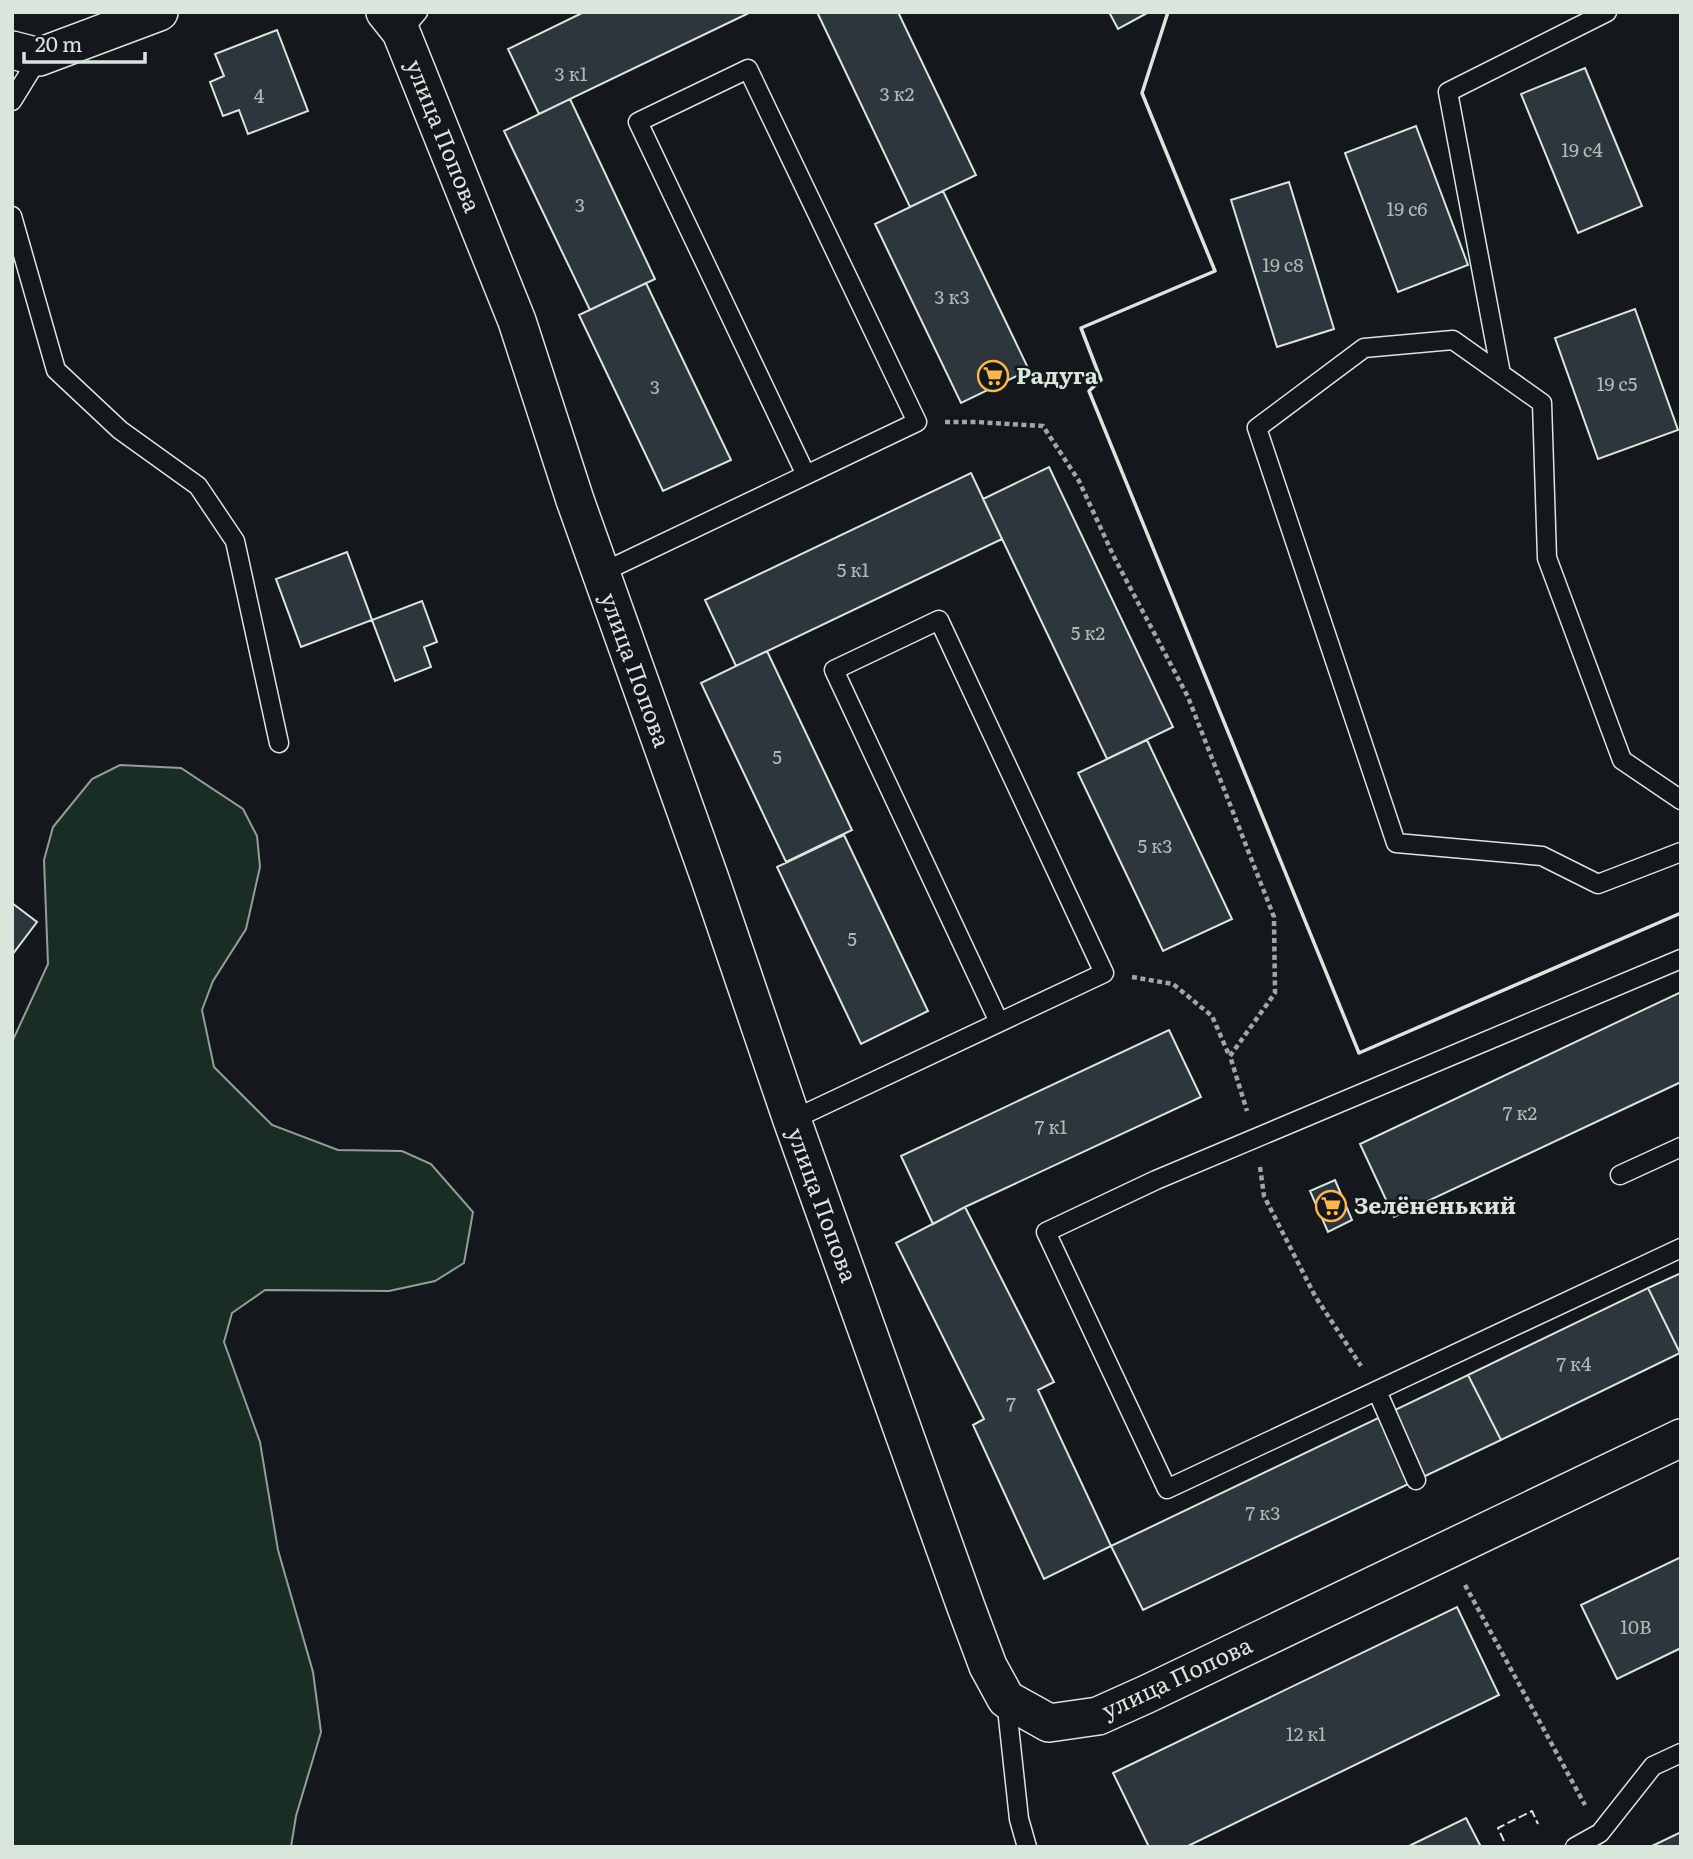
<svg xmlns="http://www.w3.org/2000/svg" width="1693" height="1859" font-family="Literata,serif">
<rect width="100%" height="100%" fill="#14181c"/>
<path fill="#1a2d24" stroke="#939e99" stroke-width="2" d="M120,765l61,3 62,41 14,27 3,31 -14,62 -33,52 -11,29 12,57 58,58 66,25 64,1 29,13 42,48 -9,51 -29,18 -46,10 -124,-1 -33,23 -8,29 36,100 18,108 35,122 8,60 -25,84 -5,31h-279v-805l36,-78 -4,-104 9,-33 39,-48z"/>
<path fill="#2c363c" stroke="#d8e6dc" stroke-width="2" d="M584,12h167l-212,102 -31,-65z
M817,12h81l78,163 -66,32z
M1109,12h40l-31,17z
M277,30l31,81 -60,23 -9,-24 -16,6 -13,-34 14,-6 -9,-22z
M1585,68l57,138 -64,27 -57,-139z
M570,99l85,180 -65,31 -86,-179z
M1416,126l52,139 -70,27 -53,-139z
M1289,182l45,147 -57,18 -46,-147z
M943,191l86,179 -68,33 -86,-179z
M646,283l85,177 -68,31 -84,-176z
M1635,309l43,121 -80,29 -43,-121z
M1049,467l124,260 -66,32 -124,-260z
M971,473l31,66 -266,127 -31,-66z
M347,552l25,68 -71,27 -25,-68z
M422,601l15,41 -13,5 7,20 -36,14 -23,-61z
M767,651l85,179 -66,32 -85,-179z
M1147,740l85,179 -69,32 -85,-178z
M844,835l84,176 -67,33 -84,-177z
M12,903l25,19 -25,33z
M1681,992v90l-287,135 -34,-73z
M1169,1030l32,67 -236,110 -32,17 -32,-68z
M1335,1180l17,40 -24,12 -18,-41z
M965,1207l89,175 -16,8 73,156 -67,33 -71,-154 11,-6 -88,-176z
M1681,1273v80h-1l-32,-65z
M1648,1288l32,65 -179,87 -33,-65z
M1468,1375l33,65 -358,170 -32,-64z
M1681,1557v91l-64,31 -36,-74z
M1457,1607l42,88 -313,152h-37l-36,-74z
M1466,1818l15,29h-74z
M1681,1832v15h-31z"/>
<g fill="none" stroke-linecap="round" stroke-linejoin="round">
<g stroke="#d8e6dc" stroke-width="21">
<path id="lane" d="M401,32l17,-20
M12,101l27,-44
M12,216l44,154 64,60 78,56 37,55 44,202
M1501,374l-53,-282 159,-80
M601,573l316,-151 -169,-353 -110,53 168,353
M1681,800l-59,-40 -75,-202 -5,-155 -89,-63 -89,8 -107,80 139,415 146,13 56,28 83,-32
M1681,959l-525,221 -110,52 121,257 514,-241
M792,1120l312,-147 -165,-353 -105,50 165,352
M1620,1175l61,-28
M1377,1391l39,89
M1006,1699l13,120 8,28
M1575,1847l25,-14 53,-67 28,-13"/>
</g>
<g stroke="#d8e6dc" stroke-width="40">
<path id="street" d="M385,12l16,20 116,289 58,179 135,379 82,241 174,487 22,59 18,33 43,24 49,-7 49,-22 534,-256
M12,50l27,7 120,-45"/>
</g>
<path stroke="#9da8a2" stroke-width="4.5" stroke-dasharray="5 3.5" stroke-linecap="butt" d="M945,422h32l66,4 36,55 36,78 73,138 86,220 1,76 -45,63 17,55
M1132,977l41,7 39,32 17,39
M1260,1167l4,29 51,100 46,70
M1465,1585l120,220"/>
<use href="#lane" stroke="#14181c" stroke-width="18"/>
<use href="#street" stroke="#14181c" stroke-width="37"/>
<path stroke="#d8e6dc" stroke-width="2" stroke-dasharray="9 3.5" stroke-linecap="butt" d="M1504,1841l-6,-13 34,-17 6,13"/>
<path stroke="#d8e6dc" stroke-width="3.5" d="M1168,12l-26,81 73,178 -134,57 20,52 -12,11 270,662 322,-140"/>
</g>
<defs>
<g id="supermarket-ring" transform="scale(1.575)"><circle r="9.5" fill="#14181c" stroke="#ffb74d" stroke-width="1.5"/><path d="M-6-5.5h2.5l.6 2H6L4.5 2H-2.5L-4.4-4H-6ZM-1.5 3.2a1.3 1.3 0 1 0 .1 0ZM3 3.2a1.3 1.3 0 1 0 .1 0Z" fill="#ffb74d"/></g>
</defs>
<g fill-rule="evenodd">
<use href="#supermarket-ring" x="993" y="376"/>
<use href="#supermarket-ring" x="1331" y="1206"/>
</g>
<g text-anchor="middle" stroke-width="5" stroke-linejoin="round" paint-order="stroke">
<g font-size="19" fill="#adbab4">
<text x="571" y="81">3 к1</text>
<text x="897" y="101">3 к2</text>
<text x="259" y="103">4</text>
<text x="1582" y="157">19 с4</text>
<text x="580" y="212">3</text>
<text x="1407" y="216">19 с6</text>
<text x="1283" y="272">19 с8</text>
<text x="952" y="304">3 к3</text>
<text x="1617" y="391">19 с5</text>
<text x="655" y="394">3</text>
<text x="853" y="577">5 к1</text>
<text x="1088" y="640">5 к2</text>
<text x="777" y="764">5</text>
<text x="1155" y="853">5 к3</text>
<text x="852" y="946">5</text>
<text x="1520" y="1120">7 к2</text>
<text x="1051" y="1134">7 к1</text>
<text x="1574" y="1371">7 к4</text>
<text x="1011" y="1411">7</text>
<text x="1263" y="1520">7 к3</text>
<text x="1636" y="1634">10В</text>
<text x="1306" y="1741">12 к1</text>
</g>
<g font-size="23" fill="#d8e6dc" stroke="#14181c">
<text transform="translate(443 136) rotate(68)" y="8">улица Попова</text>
<text transform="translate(635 670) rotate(70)" y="8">улица Попова</text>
<text transform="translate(822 1205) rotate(70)" y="8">улица Попова</text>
<text transform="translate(1177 1678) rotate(-25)" y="8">улица Попова</text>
</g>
<g font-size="23" font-weight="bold" fill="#d8e6dc" stroke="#14181c" text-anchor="start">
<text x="1016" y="384">Радуга</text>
<text x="1354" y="1214">Зелёненький</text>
</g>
</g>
<rect width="1693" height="1859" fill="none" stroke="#d8e6dc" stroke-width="28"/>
<path d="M24 52v10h121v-10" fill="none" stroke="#d8e6dc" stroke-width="3.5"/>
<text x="35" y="52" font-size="21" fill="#d8e6dc" stroke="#14181c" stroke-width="5" paint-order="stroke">20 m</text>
</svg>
